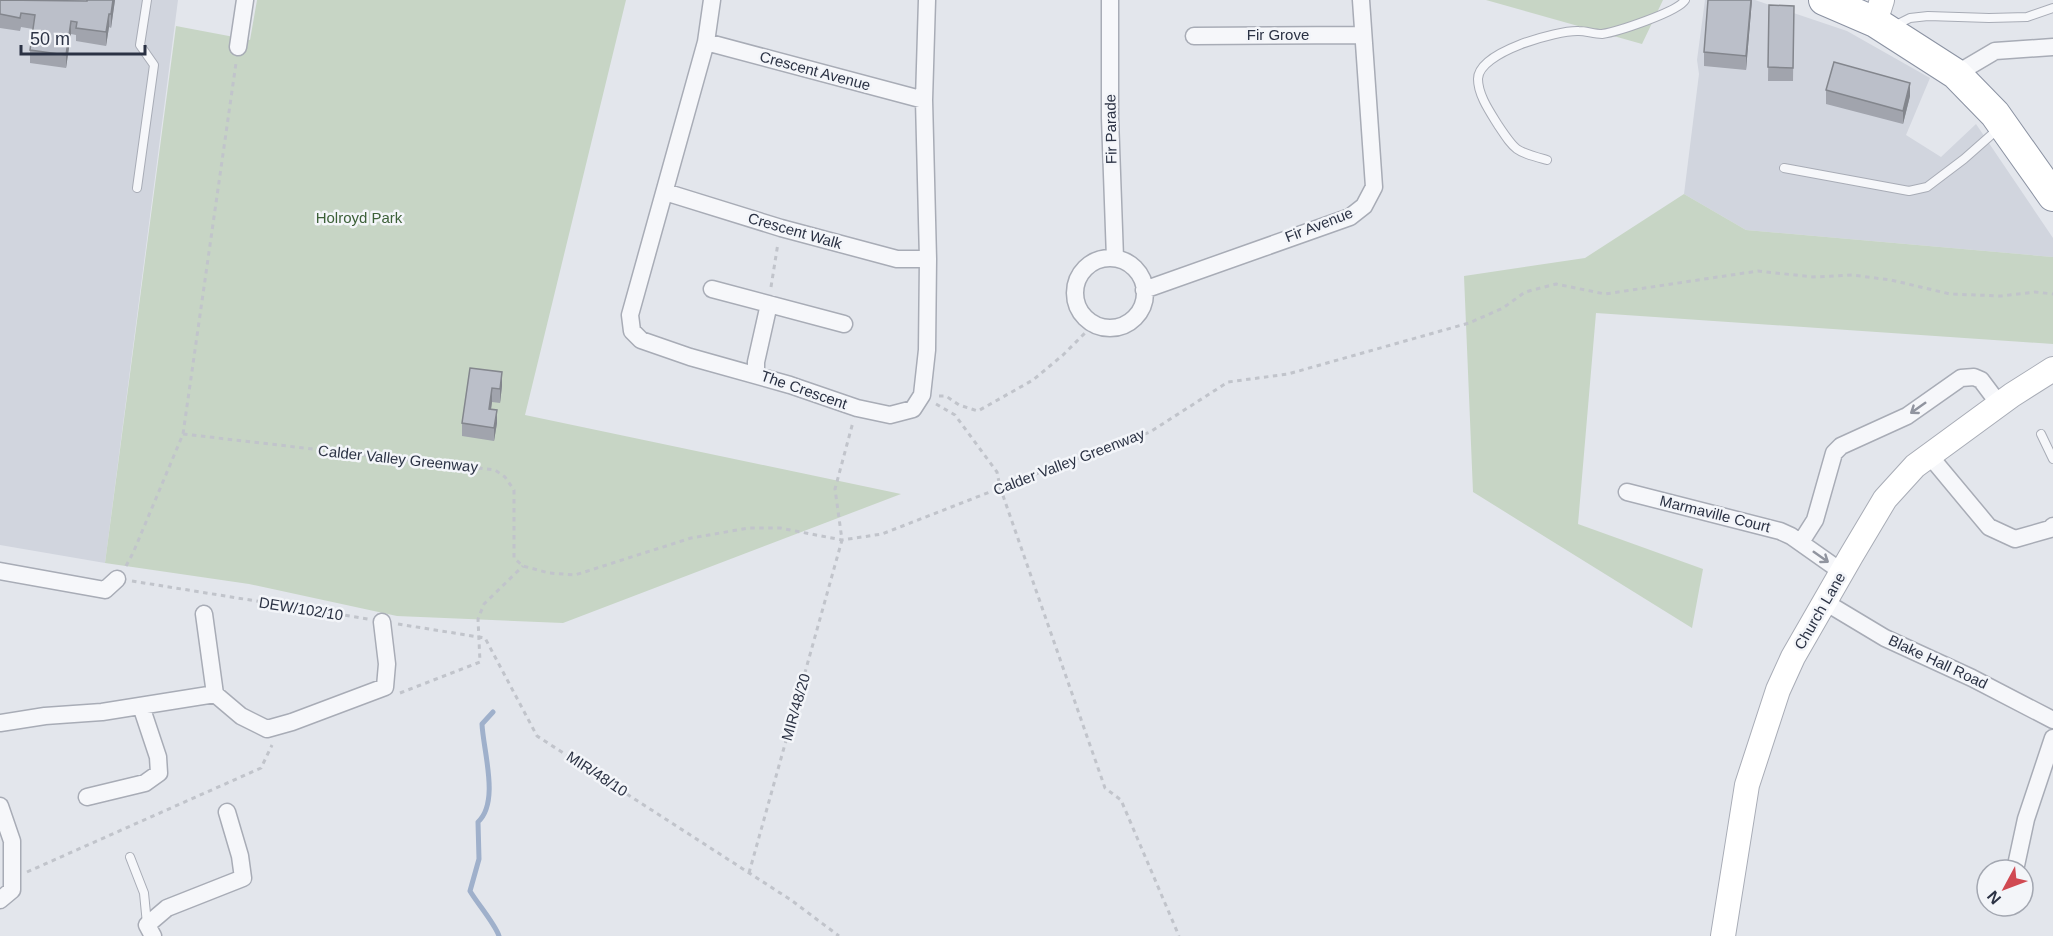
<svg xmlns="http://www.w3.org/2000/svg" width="2053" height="936" font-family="Helvetica,sans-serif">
<rect width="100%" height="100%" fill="#e3e6ec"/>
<path fill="#d1d5de" d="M0,0h178l-73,563 -105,-18z
M1705,0h50l92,31 83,47 -24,57 35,22 35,-33 77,114v19l-307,-27 -62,-36 15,-120 -2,-14z"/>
<path fill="#c7d5c5" d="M257,0h369l-101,415 376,79 -338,129 -166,-7 -148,-32 -144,-21 71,-537 74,14z
M1486,0h177l-21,44z
M1684,194l62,36 307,27v87l-457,-31 -18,211 125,45 -11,59 -219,-136 -9,-216 121,-18z"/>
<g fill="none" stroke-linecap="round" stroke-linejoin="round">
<path stroke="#9fb0cb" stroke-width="5" d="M493,712l-11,12c1,26 18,78 -4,98l1,37 -9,32c7,12 25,33 29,45"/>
<g stroke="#a8acb6" stroke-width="10">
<path id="lane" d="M1892,27l18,-9 18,-2 61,2 38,-1 26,-9
M1547,160c-32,-9 -31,-8 -49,-35 -8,-13 -20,-30 -20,-46 0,-27 79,-49 101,-48 7,0 15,3 23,3 14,-2 76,-22 83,-34
M1784,168l125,23 18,-4 37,-28 34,-30
M137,188l17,-123 -14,-20 7,-45
M2041,434l12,25
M130,857l14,36 3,31"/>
</g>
<g stroke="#a8acb6" stroke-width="19">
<path id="street" d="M712,0l-6,42 -76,273 2,16 9,9 49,17 100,28 67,23 33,7 23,-6 9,-14 5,-45 1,-91 -4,-159 3,-100
M1110,0v118l5,140
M1194,36l169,-1
M706,42l218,58
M238,47l7,-47
M1956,74l39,-23 58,-4
M665,192l116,36 116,31h31
M1075 293a35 35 0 1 1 70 0a35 35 0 1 1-70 0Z
M712,289l132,35
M1144,290l206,-73 14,-11 10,-19 -13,-187
M756,374v-12l13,-58
M1929,455l60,72 26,12 35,-10 3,-3
M1627,492l153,39 11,5 51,36
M1801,542l14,-22 19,-67 7,-7 66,-30 54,-38 13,-1 7,3 18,24
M0,571l105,19 12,-11
M1825,602l60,36 87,40 81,42
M204,614l11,80
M215,694l26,22 26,13 25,-7 93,-35 2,-23 -5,-42
M0,723l45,-7 57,-4 113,-18
M87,797l58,-14 14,-10 -1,-16 -17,-51
M0,806l12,35v49l-12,10
M2015,870l11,-51 27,-81
M153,936l-6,-11 20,-17 76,-30 -3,-22 -13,-44"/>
</g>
<g stroke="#a8acb6" stroke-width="26">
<path id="secondary" d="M1875,22l7,-22
M1723,936l24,-151 31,-95 15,-33 58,-101 34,-57 30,-33 97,-71 41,-26"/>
</g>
<g stroke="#8b92a2" stroke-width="32">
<path id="highway" d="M1824,0l51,22 81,52 39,40 58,82"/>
</g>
<path stroke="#c1c4cb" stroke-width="3" stroke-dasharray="4.5 4.5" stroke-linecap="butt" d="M771,287l7,-44
M939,396h7l13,9 19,6 55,-31 30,-25 31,-31
M936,404l19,11 42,57 3,15 105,301 16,12 58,136
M183,434l312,36 10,7 9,13v68l9,8 26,7 26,2 116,-37 58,-10h31l62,12 40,-6 172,-67 96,-35 78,-50 60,-8 181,-51 34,-15 22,-16 31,-8 49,10 153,-23 55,6 39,-2 39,5 59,14 51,2 34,-4 18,2
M126,566l7,-13 50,-119 53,-371
M132,581l236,38
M398,624l87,14 52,98 254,164 48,36
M400,693l80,-31 -2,-43 6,-15 39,-38
M27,872l234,-104 11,-23
M749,873l93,-333 -7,-51 18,-67"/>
<use href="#lane" stroke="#f6f7fa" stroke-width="8"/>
<use href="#street" stroke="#f6f7fa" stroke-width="16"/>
<use href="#secondary" stroke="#fff" stroke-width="24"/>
<use href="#highway" stroke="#fff" stroke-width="30"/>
</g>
<path fill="#a1a4ad" d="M0,0l87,1v-1h28l-4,28 -2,-1 -3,19 -30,-5v-6l-5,-1 -5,34 -36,-5v-13l3,-21 -12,-2 -1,4 -20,-3z
M1752,0l-6,70 -42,-4v-14z
M1769,5l25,1 -1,75h-25z
M1826,90l84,6 -7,28 -77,-20z
M470,368l32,18 -2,17 -8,-1 -1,7 6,14 -3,18 -32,-5v-13z"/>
<path fill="#83868d" d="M113,0h2l-4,28v-14z
M1751,0h1l-6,70v-14z
M109,14v13l-3,19v-14z
M71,21v13l-5,34v-13z
M1910,83v13l-7,28v-13z
M502,372v14l-2,17v-14z
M492,388v14l-3,21v-14z
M497,410v13l-3,18v-13z"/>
<path fill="#bbbfc9" stroke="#83868d" stroke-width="1.5" d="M0,0l87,1v-1h26l-2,14h-2l-3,18 -30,-4 1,-6 -6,-1 -5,34 -36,-5 5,-35 -14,-2 -1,5 -20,-4z
M1708,0h43l-5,56 -42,-4z
M1769,5l25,1 -1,62 -25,-1z
M1834,62l76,21 -7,28 -77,-21z
M470,368l32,4 -2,17 -8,-1 -3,21 8,1 -3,18 -32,-5z"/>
<defs><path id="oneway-shaft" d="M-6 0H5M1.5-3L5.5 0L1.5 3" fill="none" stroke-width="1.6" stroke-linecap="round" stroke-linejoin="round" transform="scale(1.5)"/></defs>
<g stroke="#90949f">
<use href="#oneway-shaft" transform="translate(1918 408) rotate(145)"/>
<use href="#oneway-shaft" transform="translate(1821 557) rotate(35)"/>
</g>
<g text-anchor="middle" stroke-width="5" stroke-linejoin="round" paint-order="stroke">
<g font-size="15" fill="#2b3244" stroke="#f3f5f9">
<text x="1278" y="40">Fir Grove</text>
<text transform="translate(815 71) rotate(15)" y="5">Crescent Avenue</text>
<text transform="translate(1111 129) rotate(-91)" y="5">Fir Parade</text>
<text transform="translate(1319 225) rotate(-21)" y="5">Fir Avenue</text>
<text transform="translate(795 231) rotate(16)" y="5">Crescent Walk</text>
<text transform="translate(804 390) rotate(19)" y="5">The Crescent</text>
<text transform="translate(398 459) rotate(6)" y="5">Calder Valley Greenway</text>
<text transform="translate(1069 462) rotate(-21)" y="5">Calder Valley Greenway</text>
<text transform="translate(1715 514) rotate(14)" y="5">Marmaville Court</text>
<text transform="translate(301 609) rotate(9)" y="5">DEW/102/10</text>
<text transform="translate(1820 611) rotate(-60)" y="5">Church Lane</text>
<text transform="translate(1938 662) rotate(25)" y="5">Blake Hall Road</text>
<text transform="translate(796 707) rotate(-74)" y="5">MIR/48/20</text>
<text transform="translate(597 774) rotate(33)" y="5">MIR/48/10</text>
</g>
<g font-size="15" fill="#3c6038" stroke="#f3f5f9">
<text x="359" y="223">Holroyd Park</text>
</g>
</g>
<g transform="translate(2005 888) rotate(229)"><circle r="28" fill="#f3f5f9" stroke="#a3a7b1" stroke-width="1.5"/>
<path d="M0-4.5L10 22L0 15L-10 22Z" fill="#d04952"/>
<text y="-9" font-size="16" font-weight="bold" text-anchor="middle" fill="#2b3244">N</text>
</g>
<path d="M21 45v9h124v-9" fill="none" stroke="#2b3244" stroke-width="3"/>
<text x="30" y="45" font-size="18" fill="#2b3244" stroke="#f3f5f9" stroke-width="4.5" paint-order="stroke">50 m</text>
</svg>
